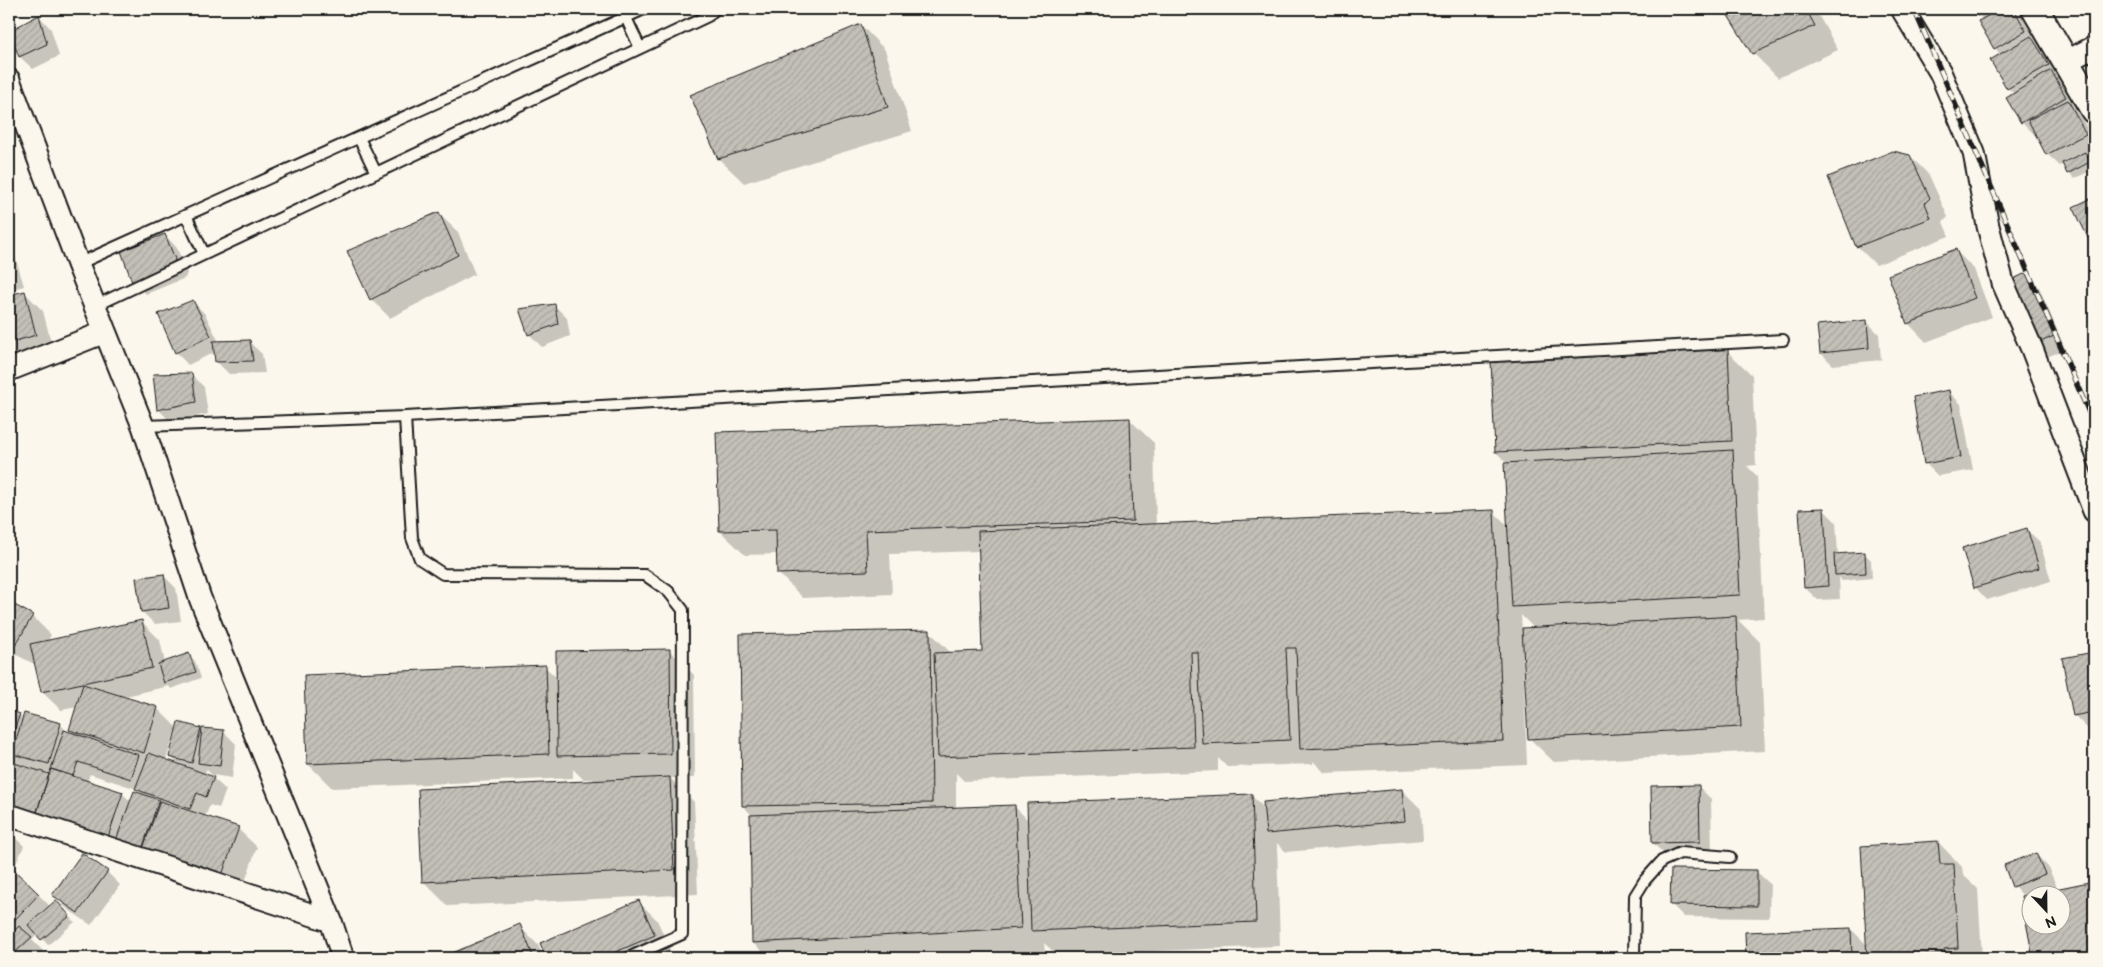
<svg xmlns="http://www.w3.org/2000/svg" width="2103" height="967" font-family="'Balsamiq Sans',sans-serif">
<defs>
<pattern id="building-hatch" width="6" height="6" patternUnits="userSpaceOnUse" patternTransform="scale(1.25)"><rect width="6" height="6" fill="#c3c0b8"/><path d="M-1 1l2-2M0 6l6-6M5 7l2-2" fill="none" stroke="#a7a49e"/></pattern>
</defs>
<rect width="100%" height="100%" fill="#fbf7ec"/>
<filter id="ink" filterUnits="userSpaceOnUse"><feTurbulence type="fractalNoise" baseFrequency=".02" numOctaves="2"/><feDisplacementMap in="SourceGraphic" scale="10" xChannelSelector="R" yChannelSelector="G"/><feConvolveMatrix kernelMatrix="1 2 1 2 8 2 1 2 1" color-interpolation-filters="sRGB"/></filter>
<g filter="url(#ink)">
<path fill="#0003" fill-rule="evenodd" d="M1726,9h89l23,41 -60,28 -25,-25z
M1974,9h41l9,9 36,60 -2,1 5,6 31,55v8l-9,5 5,6 4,10 -20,10 -10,-15 -4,2 -13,-12 -10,-20 -2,1 -13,-13 -15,-24 7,-4 -6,-6 -7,-33 -6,-7 -12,-28z
M39,16l12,13 8,27 -26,13 -13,-12 -10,-26z
M861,25l24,25 27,81 -168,52 -25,-24 -28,-63z
M1910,156l19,19 19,42 -5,5 6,14 -73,29 -19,-19z
M9,166l6,28 -6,1z
M2094,198v51l-20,-42z
M439,214l19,18 17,42 -85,44 -19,-19z
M165,235l12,13 10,25 -2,5 -39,16 -13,-13z
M9,236l15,50 -15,4z
M1955,250l19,19 18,48 -66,25 -18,-19z
M2026,275l13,12 26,62 -20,9 -39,-75z
M25,293l18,18 11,43 -45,12v-69z
M192,301l13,13 14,28h30l13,12 3,19 -36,1 -13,-13 -1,-9 -27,13 -12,-13z
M554,305l13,13 3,18 -28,11 -13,-13z
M1866,321l13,13 2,26 -48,5 -12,-12z
M1727,351l25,24 4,90 -9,1 10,10 7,142 -26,2 22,22 5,109 -211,11 -25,-24 -4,-78h-2l4,105 -202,8 -12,-12v3l-86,3 -9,-9v13l-254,10 -8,-8v35l58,-2 15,15 222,-26 14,14 137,-19 19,19 2,31 -137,12 -9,-9 3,103 -223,9 -13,-12 1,9 -86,6h-190l-16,-15 1,-126 -11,-11 187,-174 21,21 33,-1 -4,-101 -90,3 2,40 -89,4 -25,-25v-19l-33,1 -25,-24 409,-112 25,24 2,82 338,-13 15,15 -1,-63 -12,-12zM1521,615l14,14 -13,1z
M191,374l13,13 4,27 -37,8 -13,-13z
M1949,392l12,12 12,66 -35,6 -13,-13z
M1823,509l13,13 2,33 26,-2 7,7 1,18 -30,3 -3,-4 1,22 -22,1 -13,-12z
M2027,530l13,12 11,39 -64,19 -12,-13z
M163,575l13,13 5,33 -26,3 -13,-12z
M9,603l23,13 19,19 -4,7 94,-21 19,19 5,23 24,-8 6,6 6,17 -30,11 -2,-3 -47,11 35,11 19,19 -10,33 13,5 -8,-8 29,-28 3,3 20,-1 13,13 -4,34 -20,-3 -6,-6 -1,6 8,3 13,12 -7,18 -9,-3 -5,12 33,12 19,18 -17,49 -231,-85v-99l10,3 5,5 36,4 9,9 7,3 -5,-6 7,-23 -17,3 -19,-18 -6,-30 -2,2 -23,-12 -2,5zM90,774l47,15 7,7 -13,6 -8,-8 -36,-12z
M669,650l25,25 1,103h-25l24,24 4,92 -250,12 -25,-25 170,-99v-3h-10l-10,-10v9l-241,10 -24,-24 237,-97 13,12z
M2094,653v74l-7,1 -13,-13 -10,-56z
M1698,786l13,13 1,55 -46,2 -13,-13z
M9,832l15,14 -11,24 38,37 11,1 13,14 -27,23 -10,-11 -6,6 11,11 -7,7h-27z
M1938,842l24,25 1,7 15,15 4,69h-235l-1,-25 105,-4 17,17z
M2036,854l12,13 9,20 -7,4 44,-9v76h-60l-10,-61 -10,-11zM2030,894h30v30h-30z
M83,855l24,17 13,13 -29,40 -25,-17 -12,-13z
M1757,872l13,12 -1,34 -85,-1 -12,-12z
M639,902l18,18 15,34 -9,4h-115l-6,-14z
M519,926l19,19 6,13h-100z"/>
<path fill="url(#building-hatch)" stroke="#1c1c1c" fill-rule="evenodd" d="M1724,9h82l9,17 -63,28z
M1972,9h19l-14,7z
M2001,9h13l12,22 -32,18 -16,-28z
M39,15l8,29 -28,13 -10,-26z
M861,24l27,83 -170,52 -28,-64z
M2031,36l18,29 -42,24 -17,-29z
M2051,70l15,27 -45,26 -15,-25z
M2068,100l18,34 -40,21 -18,-35z
M1893,151l17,4 20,43 -5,5 6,15 -75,29 -28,-70z
M2085,152l5,10 -23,12 -5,-11z
M2094,197v53l-21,-43z
M439,212l19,43 -88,45 -23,-49z
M165,234l10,25 -2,6 -41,17 -11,-31z
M1956,249l19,49 -68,26 -19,-49z
M2026,273l28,63 -22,10 -27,-63z
M25,291l11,44 -27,8v-48z
M193,300l18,36 -36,17 -17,-39z
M555,304l3,20 -30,11 -9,-26z
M1867,320l2,28 -49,5 -3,-28z
M250,340l3,21 -38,1 -2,-21z
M1728,349l4,92 -237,11 -4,-92z
M192,373l4,29 -39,8 -4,-36z
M1949,390l12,67 -37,7 -11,-67z
M1130,418l3,103 -267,9 2,41 -91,3 -1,-44 -57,1 -3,-99z
M1733,450l7,145 -228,12 -8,-144z
M1824,508l4,78 -24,2 -5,-79z
M1494,510l9,231 -203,8 -4,-101h-10l4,92 -88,4 -4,-92h-7l3,95 -256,10 -4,-104 48,-2 -4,-120z
M2027,528l12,40 -65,20 -12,-40z
M1865,552l1,21 -31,2 -1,-21z
M164,574l5,34 -28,4 -5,-34z
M9,602l24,13 -18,31 -6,-3z
M1736,616l5,111 -213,12 -6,-111z
M142,620l10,48 -111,24 -11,-48z
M930,630l2,173 -190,3 -2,-172z
M670,649l1,105 -114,2 -1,-105z
M2094,652v60l-21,4 -11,-58z
M189,653l7,19 -32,11 -6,-19z
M546,665l3,89 -242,10 -3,-89z
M83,684l75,23 -14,46 -75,-23z
M9,710l11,4 -11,30z
M24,713l37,10 -12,41 -37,-10z
M178,722l23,6 -9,35 -23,-6z
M202,728l22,2 -4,36 -22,-3z
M64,730l75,25 -8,24 -53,-17 -5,14 -22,-7z
M149,753l65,24 -8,20 -9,-4 -7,16 -55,-20z
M11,762l38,12 -13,41 -27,-9v-37z
M51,769l72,23 -17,51 -72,-23z
M670,777l4,93 -252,12 -4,-93z
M1699,785l1,57 -48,1 -1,-57z
M1402,789l3,32 -139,13 -3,-32z
M134,791l25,9 -18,52 -26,-9z
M1252,794l4,128 -225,9 -4,-128z
M160,801l79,26 -18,51 -79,-27z
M1015,805l6,123 -269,15 -2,-128z
M1938,841l2,23h14l4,84 -14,1 1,9h-78l-6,-112z
M82,853l26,18 -30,42 -26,-18z
M2036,853l9,21 -33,13 -8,-22z
M9,865l30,29 -30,32z
M1671,869l86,1v36l-87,-1z
M2094,881v77h-61l-12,-62zM2030,894h30v30h-30z
M56,900l14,16 -29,24 -13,-15z
M639,900l16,35 -53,23h-56l-6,-15z
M520,924l14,34h-93z
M19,926l13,11 -23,21v-22z
M1851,928l1,30h-106l-1,-26z
M957,955l1,3h-64z"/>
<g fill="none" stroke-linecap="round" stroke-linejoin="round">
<g stroke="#1c1c1c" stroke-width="14">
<path id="service" d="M622,9l18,39
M359,138l17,35
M186,215l18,39
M78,264l566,-255
M95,306l613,-290 7,-7
M405,417l7,121 8,21 23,15 202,1 23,16 15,19 -1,324 -54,24
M143,426l262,-9 1378,-77
M1634,958l1,-62 10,-16 17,-19 18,-8 50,4"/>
</g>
<g stroke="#1c1c1c" stroke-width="25">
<path id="minor" d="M1902,9l38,63 34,81 14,73 15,57 29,66 62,162
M2067,61l27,-14
M9,80l69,184 65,162 57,172 131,323 12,37
M9,370l96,-38
M9,815l322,106"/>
</g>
<g stroke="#1c1c1c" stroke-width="30">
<path id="tertiary" d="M2035,9l59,101"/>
</g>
<use href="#service" stroke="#fbf7ec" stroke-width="10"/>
<use href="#minor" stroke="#fbf7ec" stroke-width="21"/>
<use href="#tertiary" stroke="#fbf7ec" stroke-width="26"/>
<g stroke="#1c1c1c" stroke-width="5.5">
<path id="rail" d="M1914,9l180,415"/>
</g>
<use href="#rail" stroke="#fbf7ec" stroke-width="4" stroke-dasharray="11" stroke-linecap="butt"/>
</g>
</g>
<rect width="2103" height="967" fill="none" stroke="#fbf7ec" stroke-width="30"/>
<rect x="15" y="15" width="2073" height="937" fill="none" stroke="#1c1c1c" stroke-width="2" filter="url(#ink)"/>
<g transform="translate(2046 910) rotate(158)"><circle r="24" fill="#fbf7ec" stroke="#a29f99"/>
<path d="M0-4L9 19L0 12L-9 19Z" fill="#1c1c1c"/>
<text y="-8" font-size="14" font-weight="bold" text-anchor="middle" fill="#1c1c1c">N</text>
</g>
</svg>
